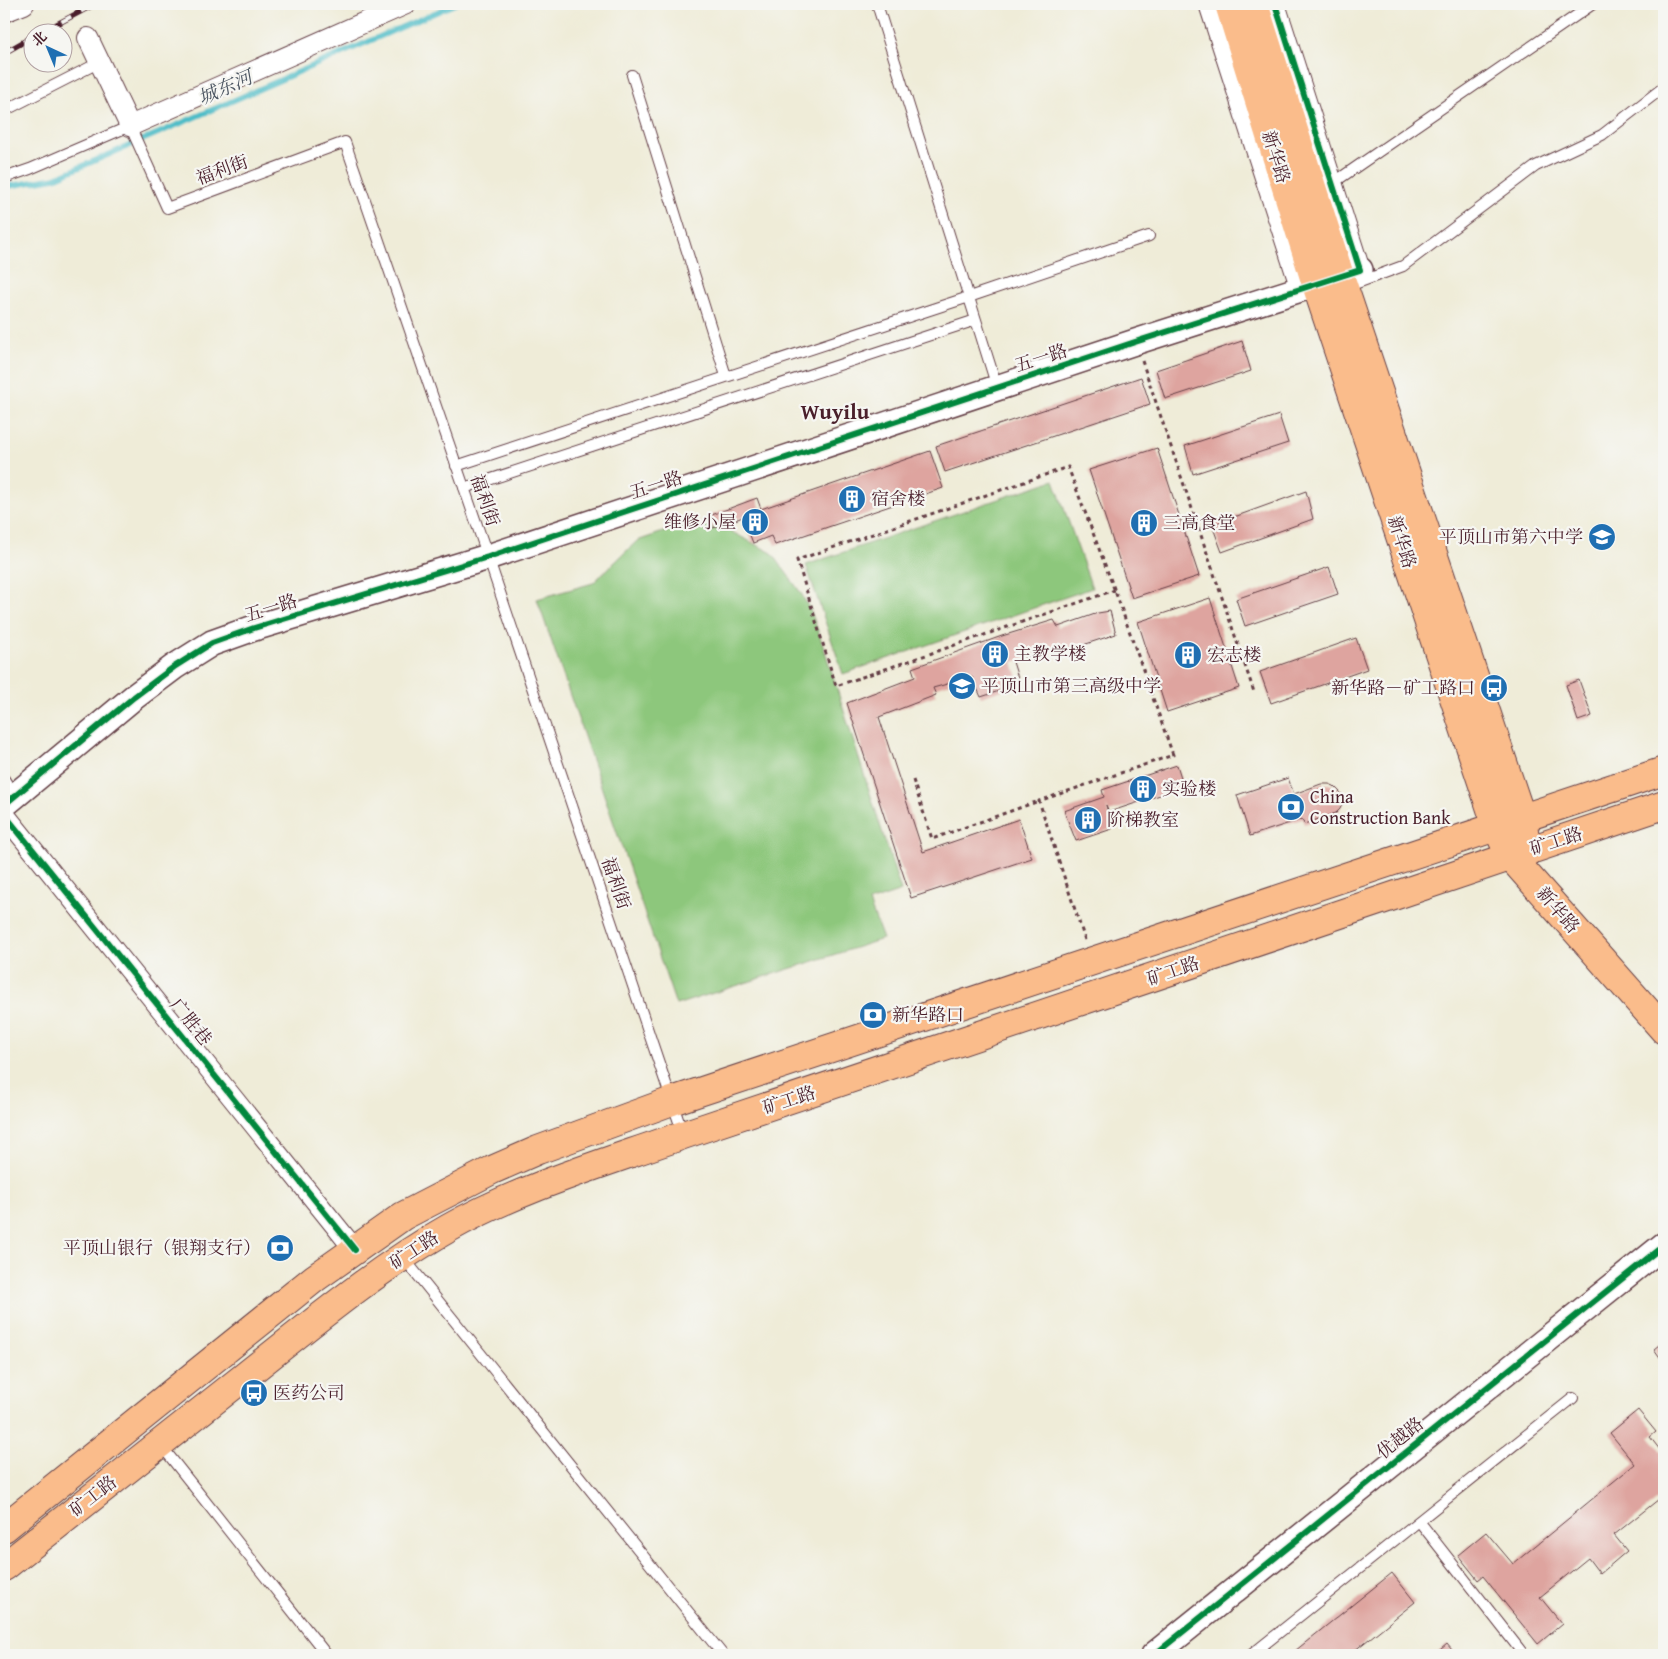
<svg xmlns="http://www.w3.org/2000/svg" width="1668" height="1659" font-family="'Gentium Book Plus','Noto Serif SC',serif">
<rect width="100%" height="100%" fill="#f6f6f2"/>
<filter id="ink" filterUnits="userSpaceOnUse"><feTurbulence type="fractalNoise" baseFrequency=".02" numOctaves="2"/><feDisplacementMap in="SourceGraphic" scale="10" xChannelSelector="R" yChannelSelector="G"/><feConvolveMatrix kernelMatrix="1 2 1 2 8 2 1 2 1" color-interpolation-filters="sRGB"/></filter>
<filter id="wash" filterUnits="userSpaceOnUse"><feTurbulence type="fractalNoise" baseFrequency=".0096" numOctaves="4" result="noise"/><feDisplacementMap in="SourceGraphic" scale="20" xChannelSelector="R" yChannelSelector="G"/><feGaussianBlur stdDeviation="1.12" result="paint"/><feColorMatrix in="noise" values="0 0 0 0 0 0 0 0 0 0 0 0 0 0 0 0 0 1.4 0 .05"/><feComposite in="paint" operator="in"/></filter>
<g filter="url(#wash)">
<rect width="100%" height="100%" fill="#efecd8"/>
<path fill="#8dc77c" stroke="#6c7354" d="M1054,480l38,108 -249,86 -37,-109z
M706,525l7,3 17,3 42,22 29,40 11,21 12,34 77,243 -32,11 14,37 -207,66 -139,-406 56,-16 44,-42 41,-14z"/>
<g fill="none" stroke-linecap="round" stroke-linejoin="round">
<path stroke="#50bdc8" stroke-width="5.5" d="M4,187l51,-9 400,-174"/>
</g>
<g id="blocks">
<path fill="#dea49f" d="M1242,341l9,30 -86,28 -9,-29z
M1141,377l9,27 -205,68 -9,-26z
M1279,415l9,28 -95,31 -8,-28z
M1157,448l42,128 -67,22 -43,-128z
M930,451l13,37 -168,57 -4,-9 -18,7 -10,-26 -30,11 -4,-12 48,-18 4,11z
M1306,491l7,28 -91,33 -10,-27z
M1329,567l9,27 -93,32 -9,-27z
M1210,598l29,90 -72,24 -29,-90z
M1110,611l6,23 -51,17 -4,-5 -48,16 7,22 -39,13 -9,-20 -39,11 3,7 -57,22 44,135 96,-33 13,39 -121,40 -64,-195 68,-26 -3,-9 90,-32 52,-16 4,7 40,-14z
M1356,638l11,31 -96,34 -11,-31z
M1579,680l13,36 -14,5 -12,-36z
M1177,765l7,22 -75,25 -3,-7 6,24 -36,12 -12,-30 40,-14 -2,-7z
M1288,778l6,16 27,-10h8l5,2 8,8v10l-2,5 -4,4 -32,11 -2,-5 -52,17 -13,-41z
M1664,1341v22l-10,-14z
M1638,1410l18,22 -6,5 14,18v40l-50,40 13,16 -27,23 -12,-16 -48,39 22,27 -24,20 -55,-68 -5,4 -20,-25 28,-23 27,32 122,-100 -25,-31z
M1392,1573l23,29 -66,53h-59z
M1447,1644l9,11h-22z"/>
</g>
</g>
<g filter="url(#ink)">
<use href="#blocks" fill-opacity="0" stroke="#633e45" stroke-width="1"/>
<g fill="none" stroke-linecap="round" stroke-linejoin="round">
<g stroke="#633e45" stroke-width="12">
<path id="service" d="M877,4l120,383
M632,75l94,301
M4,111l96,-49
M4,178l26,-9 100,-43 37,82 178,-66 143,415 195,577
M1333,183l260,-179
M1357,283l46,-17 133,-100 66,-31 62,-48
M456,466l513,-169 180,-61
M464,488l512,-168
M4,779l11,18
M403,1257l320,398
M160,1444l167,211
M1419,1521l105,134
M1251,1655l322,-257"/>
</g>
<g stroke="#633e45" stroke-width="22">
<path id="minor" d="M1209,4l92,285
M1275,4l85,266
M4,12l20,-8
M88,38l42,88 276,-122
M4,814l351,436"/>
</g>
<g stroke="#633e45" stroke-width="28">
<path id="tertiary" d="M4,805l130,-108 40,-30 38,-24 42,-15 234,-71 647,-215 225,-72
M1154,1655l510,-410"/>
</g>
<g stroke="#633e45" stroke-width="30">
<path id="primary" d="M1229,4l87,280 181,543 13,29 154,174
M1254,4l86,272 182,543 3,18
M4,1528l311,-250 88,-62 89,-46 46,-20 134,-49 992,-330
M4,1567c80,-63 160,-127 240,-190 66,-52 131,-107 205,-149 73,-41 156,-65 234,-93l981,-330"/>
</g>
<path stroke="#633e45" stroke-width="3" stroke-dasharray="4 4" stroke-linecap="butt" d="M1142,361l112,331
M913,780l19,59 107,-38
M1085,940l-46,-139 134,-46 -55,-156 -50,-132 -271,93 39,126 279,-96"/>
<use href="#service" stroke="#fff" stroke-width="10"/>
<use href="#minor" stroke="#fff" stroke-width="20"/>
<use href="#tertiary" stroke="#fff" stroke-width="25"/>
<use href="#primary" stroke="#fabc8b" stroke-width="28"/>
<g stroke="#4a1f2b" stroke-width="5.5">
<path id="rail" d="M42,32l53,-28
M4,53l28,-16"/>
</g>
<use href="#rail" stroke="#f6f6f2" stroke-width="4" stroke-dasharray="11" stroke-linecap="butt"/>
<g stroke="#f6f6f2" stroke-width="9">
<path id="cycleway" d="M4,805l130,-108 40,-30 38,-24 42,-15 234,-71 647,-215 225,-72 -85,-266
M4,814l351,436
M1154,1655l510,-410"/>
</g>
<use href="#cycleway" stroke="#00873e" stroke-width="6"/>
</g>
</g>
<defs>
<g id="building-disc" transform="scale(1.4375)"><circle r="9.5" fill="#1f6fb2" stroke="#f6f6f2"/><path d="M-4-6H4V6H1V3H-1V6H-4ZM-2.5-4.3h1.7v1.8h-1.7ZM.8-4.3h1.7v1.8H.8ZM-2.5-1h1.7V.8h-1.7ZM.8-1h1.7V.8H.8Z" fill="#fff"/></g>
<g id="school-disc" transform="scale(1.4375)"><circle r="9.5" fill="#1f6fb2" stroke="#f6f6f2"/><path d="M0-5L7-2L0 1L-7-2ZM-4 1L0 2.5L4 1V4Q0 6-4 4Z" fill="#fff"/></g>
<g id="bus-disc" transform="scale(1.4375)"><circle r="9.5" fill="#1f6fb2" stroke="#f6f6f2"/><path d="M-5-6H5V4H4V6H2V4H-2V6H-4V4H-5ZM-3.5-4V0h7V-4ZM-3.5 1.2v1.5H-2V1.2ZM2 1.2v1.5H3.5V1.2Z" fill="#fff"/></g>
<g id="bank-disc" transform="scale(1.4375)"><circle r="9.5" fill="#1f6fb2" stroke="#f6f6f2"/><path d="M-6-4H6V4H-6ZM0-2.3a2.3 2.3 0 1 0 0 4.6a2.3 2.3 0 1 0 0-4.6Z" fill="#fff"/></g>
</defs>
<g fill-rule="evenodd">
<use href="#building-disc" x="852" y="499"/>
<use href="#building-disc" x="755" y="522"/>
<use href="#building-disc" x="1144" y="523"/>
<use href="#school-disc" x="1602" y="537"/>
<use href="#building-disc" x="995" y="654"/>
<use href="#building-disc" x="1188" y="655"/>
<use href="#school-disc" x="962" y="686"/>
<use href="#bus-disc" x="1494" y="688"/>
<use href="#building-disc" x="1143" y="789"/>
<use href="#bank-disc" x="1291" y="807"/>
<use href="#building-disc" x="1088" y="820"/>
<use href="#bank-disc" x="873" y="1015"/>
<use href="#bank-disc" x="280" y="1248"/>
<use href="#bus-disc" x="254" y="1393"/>
</g>
<g text-anchor="middle" stroke-width="4.5" stroke-linejoin="round" paint-order="stroke">
<g font-size="18" fill="#4a1f2b" stroke="#f6f6f2">
<text transform="translate(1276 157) rotate(73)" y="6">新华路</text>
<text transform="translate(222 170) rotate(-20)" y="6">福利街</text>
<text transform="translate(1041 358) rotate(-18)" y="6">五一路</text>
<text transform="translate(656 485) rotate(-18)" y="6">五一路</text>
<text transform="translate(485 500) rotate(71)" y="6">福利街</text>
<text transform="translate(1402 542) rotate(72)" y="6">新华路</text>
<text transform="translate(271 608) rotate(-17)" y="6">五一路</text>
<text transform="translate(1556 841) rotate(-18)" y="6">矿工路</text>
<text transform="translate(616 883) rotate(71)" y="6">福利街</text>
<text transform="translate(1558 910) rotate(49)" y="6">新华路</text>
<text transform="translate(1173 971) rotate(-19)" y="6">矿工路</text>
<text transform="translate(191 1022) rotate(51)" y="6">广胜巷</text>
<text transform="translate(789 1100) rotate(-18)" y="6">矿工路</text>
<text transform="translate(414 1250) rotate(-33)" y="6">矿工路</text>
<text transform="translate(1400 1438) rotate(-39)" y="6">优越路</text>
<text transform="translate(93 1496) rotate(-38)" y="6">矿工路</text>
</g>
<g font-size="18" fill="#4a1f2b" stroke="#f6f6f2" text-anchor="start">
<text x="871" y="505">宿舍楼</text>
<text x="736" y="528" text-anchor="end">维修小屋</text>
<text x="1163" y="529">三高食堂</text>
<text x="1583" y="543" text-anchor="end">平顶山市第六中学</text>
<text x="1014" y="660">主教学楼</text>
<text x="1207" y="661">宏志楼</text>
<text x="981" y="692">平顶山市第三高级中学</text>
<text x="1475" y="694" text-anchor="end">新华路－矿工路口</text>
<text x="1162" y="795">实验楼</text>
<text x="1310" y="803">China<tspan x="1310" dy="21">Construction Bank</tspan></text>
<text x="1107" y="826">阶梯教室</text>
<text x="892" y="1021">新华路口</text>
<text x="261" y="1254" text-anchor="end">平顶山银行（银翔支行）</text>
<text x="273" y="1399">医药公司</text>
</g>
<g font-size="19" font-style="italic" fill="#4c5662" stroke="#f6f6f2">
<text transform="translate(225 87) rotate(-24)" y="7">城东河</text>
</g>
<g font-size="22" font-weight="bold" fill="#4a1f2b" stroke="#f6f6f2">
<text x="835" y="419">Wuyilu</text>
</g>
</g>
<rect width="1668" height="1659" fill="none" stroke="#f6f6f2" stroke-width="20"/>
<g transform="translate(48 48) rotate(316)"><circle r="24" fill="#f6f6f2" stroke="#b1a0a2"/>
<path d="M0-4L9 19L0 12L-9 19Z" fill="#1f6fb2"/>
<text y="-8" font-size="14" font-weight="bold" text-anchor="middle" fill="#4a1f2b">北</text>
</g>
</svg>
